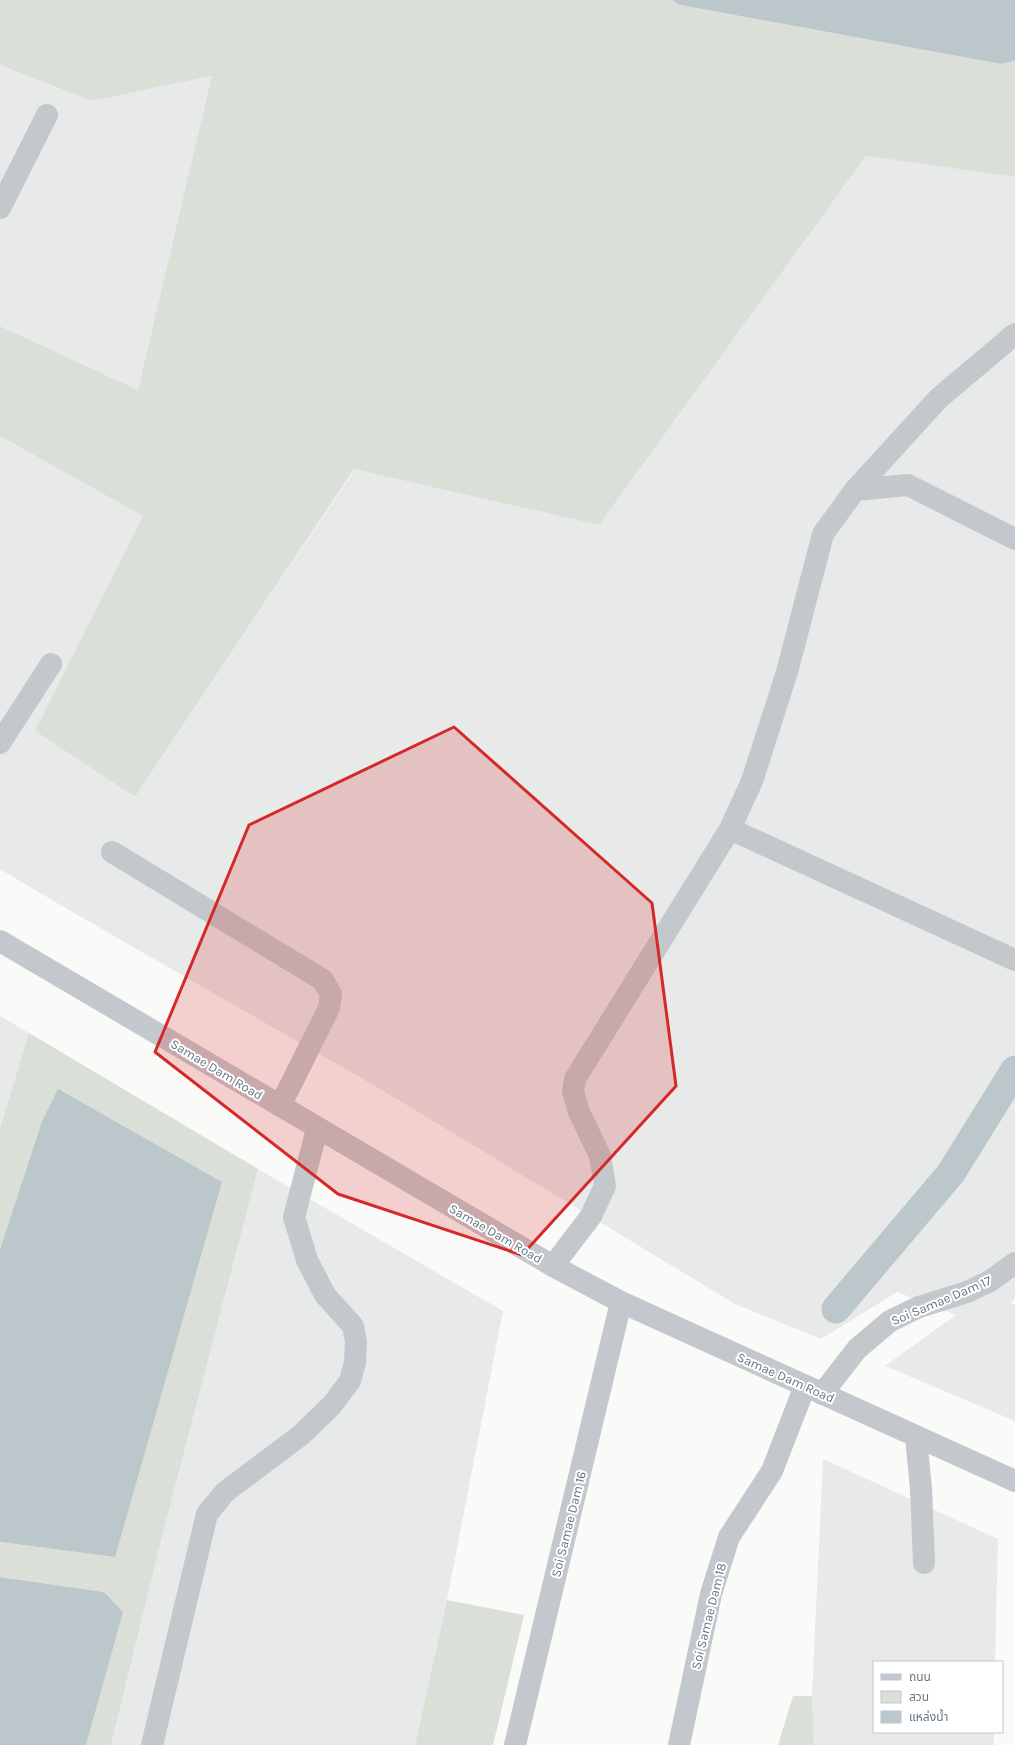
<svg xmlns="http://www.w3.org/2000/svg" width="1015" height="1745" font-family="Karla,'Noto Sans Thai',sans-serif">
<rect width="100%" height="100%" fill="#fafaf8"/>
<path fill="#e8e9e9" d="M0,65l92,36 121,-25 -75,314 -138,-64z
M866,156l149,21v1122l-4,5h4v117l-130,-55 71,-51 -59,-23 -76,47 -86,-35 -353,-214 -320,-184 -62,-37v-433l144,80 -109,215 100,66 220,-328 244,56z
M0,1016l29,17 -29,95z
M258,1169l245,142 -56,289 -32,145h-304l53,-216z
M823,1459l175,80 -3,123h-121v70h120v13h-180l-2,-49z"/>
<path fill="#dadfd7" d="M0,0h672l8,5 321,59 14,-3v116l-149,-21 -267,369 -245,-56 -219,328 -100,-66 108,-215 -143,-80v-110l138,64 74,-314 -120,25 -92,-36z
M29,1033l229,136 -94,360 -53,216h-25l36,-133 -18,-20 -104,-15v-35l115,15 -73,-436 -42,128v-121z
M447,1600l77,15 -31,130h-78z
M793,1696h19l2,49h-36z"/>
<path fill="#bbc7cb" d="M672,0h343v61l-14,3 -321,-59z
M58,1089l164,93 -107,375 -115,-15v-293l42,-128z
M0,1577l104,15 19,20 -37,133h-86z"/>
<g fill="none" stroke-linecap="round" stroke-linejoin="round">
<path stroke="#bbc7cb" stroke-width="29" d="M836,1309l115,-136 64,-103"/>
<path stroke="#c3c8cc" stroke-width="22" d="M0,208l47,-93
M855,490l53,-5 107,54
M0,743l51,-79
M730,829l285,131
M112,852l211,128 8,14 -2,14 -49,98
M0,941l553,325 68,36 394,179
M553,1266l38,-50 14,-30 -5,-30 -21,-44 -6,-21 2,-12 155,-250 22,-48 35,-109 36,-138 32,-44 84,-92 76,-64
M822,1394l35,-45 33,-28 29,-14 48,-15 23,-11 25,-18
M916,1437l5,52 3,74
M152,1745l55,-231 18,-22 76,-57 31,-30 18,-24 5,-19 1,-20 -3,-16 -28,-31 -18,-35 -13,-43 23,-88
M515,1745l106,-443
M679,1745l32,-151 18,-57 43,-66 33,-85"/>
</g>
<path fill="#d62828" fill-opacity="0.2" stroke="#d62828" stroke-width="3" stroke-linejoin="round" d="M454,727l198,176 24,183 -154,169 -184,-61 -183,-142 94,-227z"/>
<g text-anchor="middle" stroke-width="4" stroke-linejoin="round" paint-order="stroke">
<g font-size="13" fill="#657683" stroke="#fff">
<text transform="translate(217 1069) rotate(31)" y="5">Samae Dam Road</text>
<text transform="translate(496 1233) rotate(30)" y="5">Samae Dam Road</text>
<text transform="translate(941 1300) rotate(-23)" y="5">Soi Samae Dam 17</text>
<text transform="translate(786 1377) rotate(24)" y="5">Samae Dam Road</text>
<text transform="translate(568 1524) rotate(-76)" y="5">Soi Samae Dam 16</text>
<text transform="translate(708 1616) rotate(-76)" y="5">Soi Samae Dam 18</text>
</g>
</g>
<rect x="873" y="1661" width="130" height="72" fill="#ffffff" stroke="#c1c8cd"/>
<rect x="881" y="1674" width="20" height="6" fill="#c3c8cc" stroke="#c1c8cd"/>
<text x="909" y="1681" font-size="12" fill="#657683">ถนน</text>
<rect x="881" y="1691" width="20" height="12" fill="#dadfd7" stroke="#c1c8cd"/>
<text x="909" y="1701" font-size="12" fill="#657683">สวน</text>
<rect x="881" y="1711" width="20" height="12" fill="#bbc7cb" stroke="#c1c8cd"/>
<text x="909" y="1721" font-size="12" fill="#657683">แหล่งน้ำ</text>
</svg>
